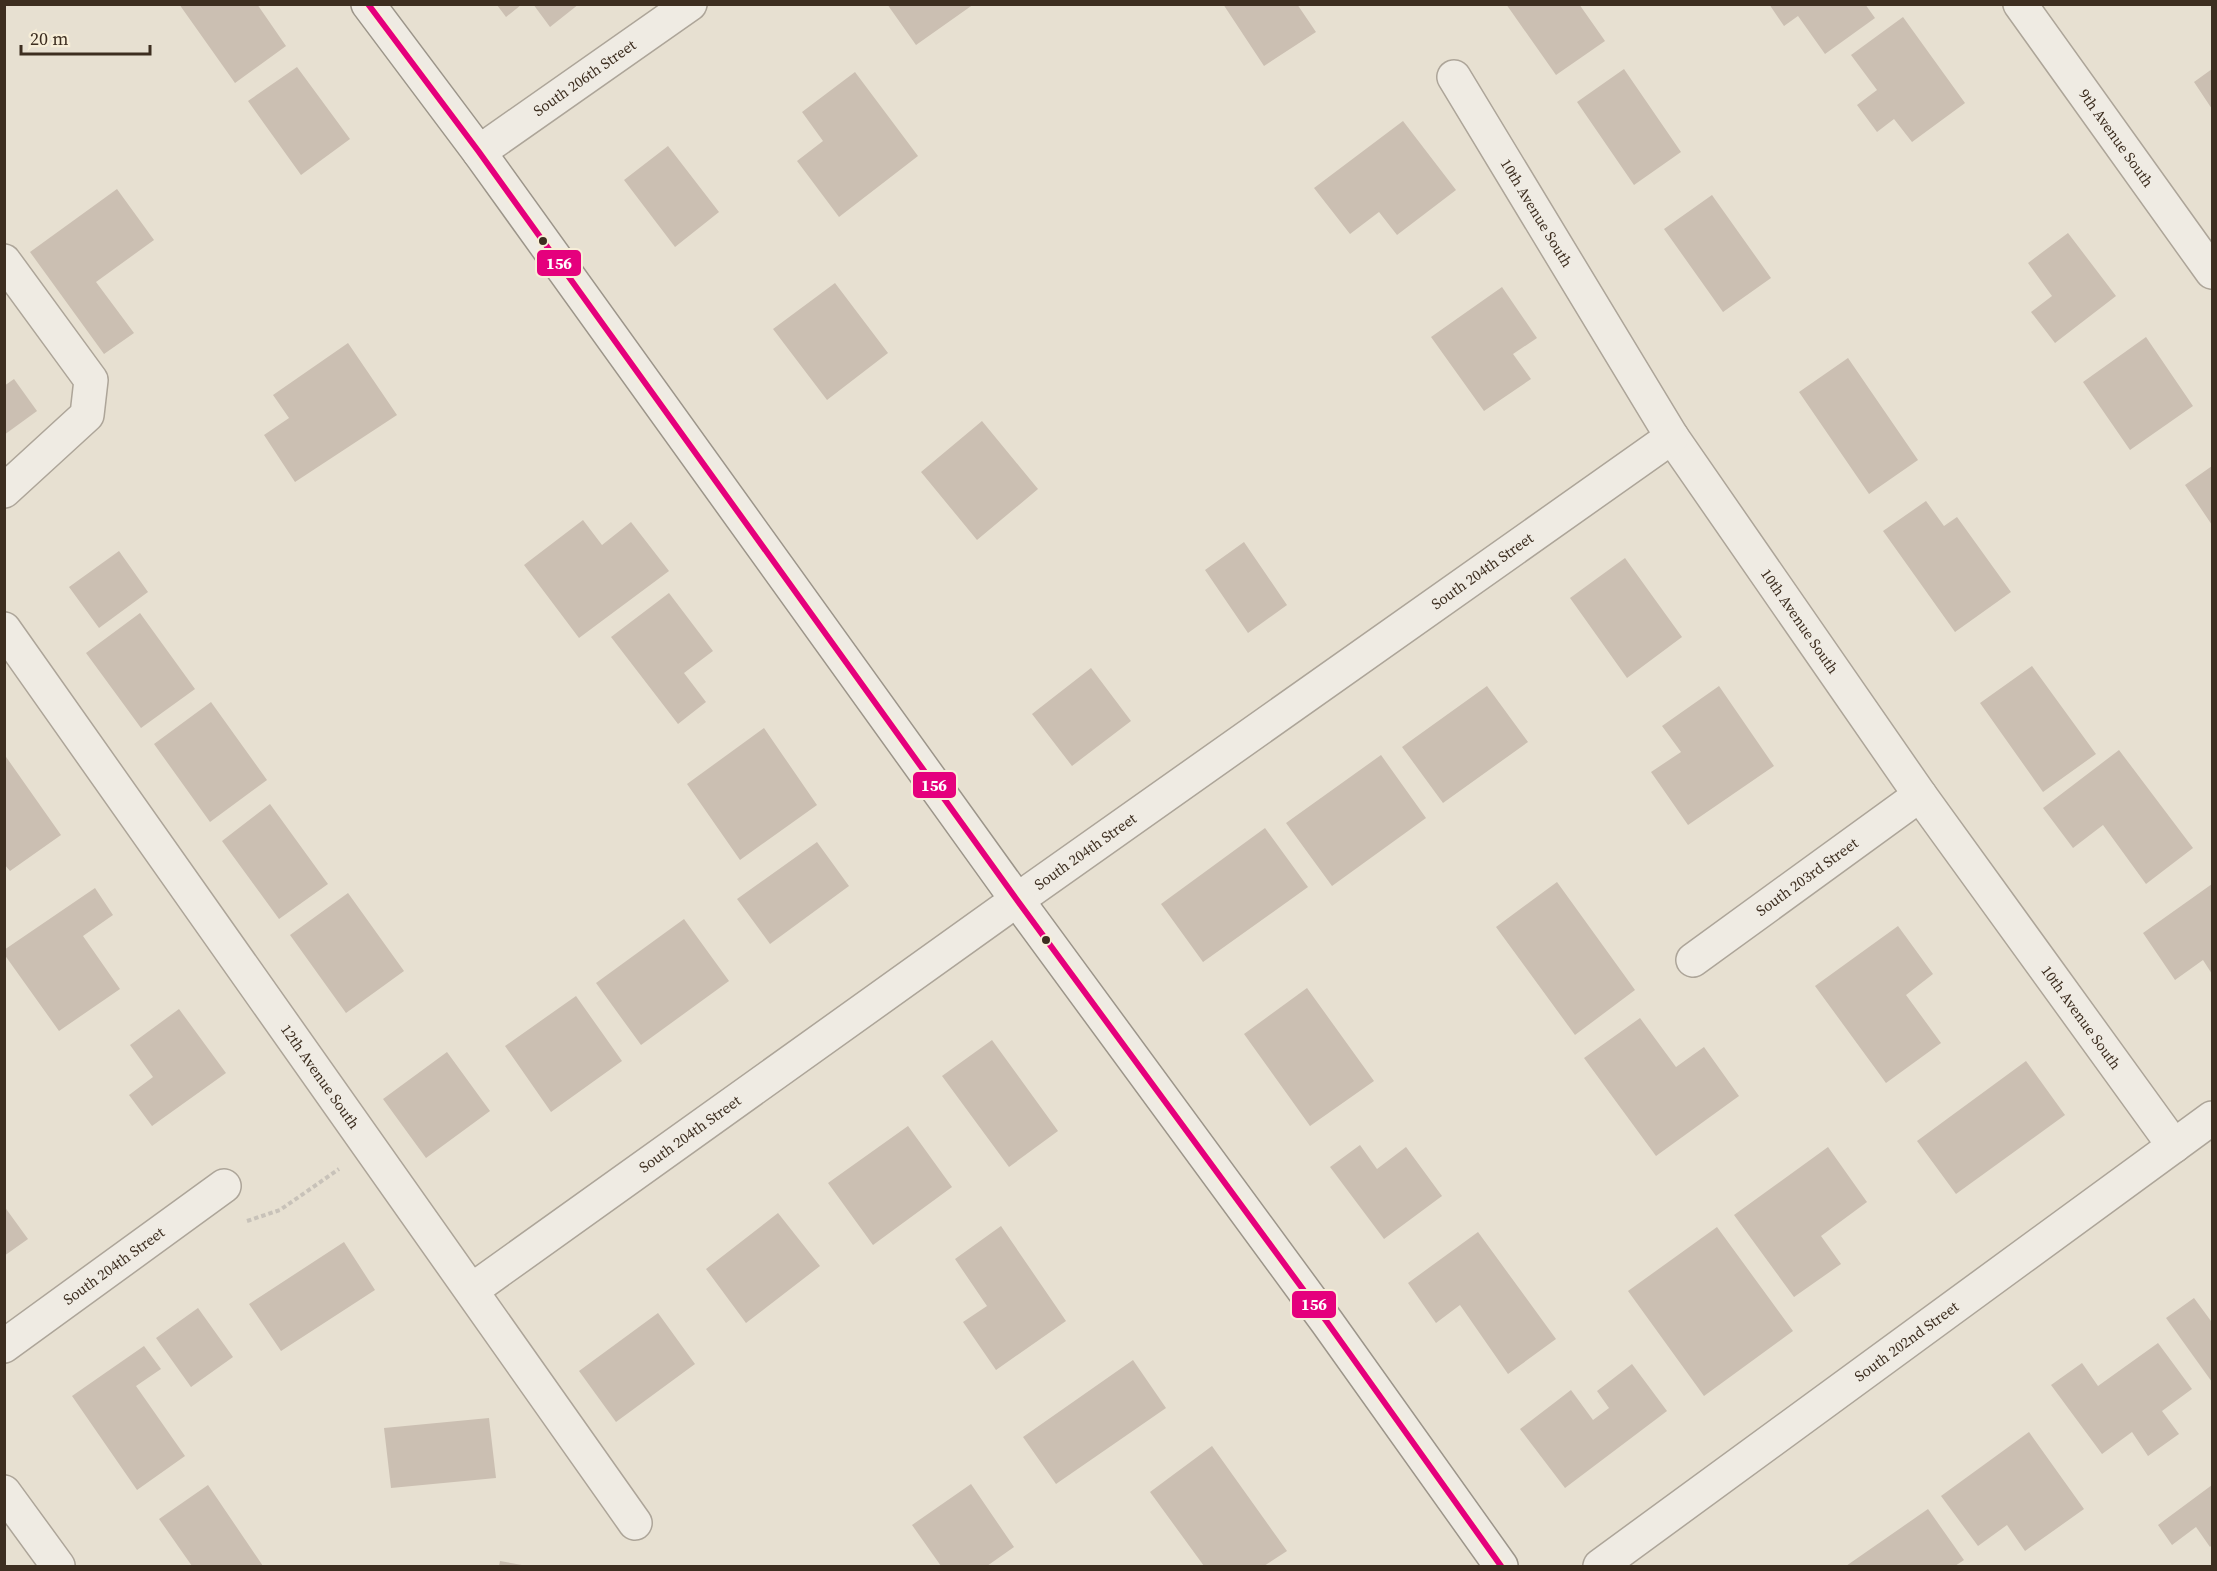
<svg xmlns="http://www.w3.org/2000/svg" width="2217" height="1571" font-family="'Source Serif 4',serif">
<rect width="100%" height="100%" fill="#e7e0d1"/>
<path fill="#cbbfb2" d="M179,4h78l29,42 -51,37z
M533,4h46l-29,23z
M887,4h87l-58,41z
M1223,4h74l19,28 -52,34z
M1506,4h73l26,37 -49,34z
M1769,4h96l10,14 -50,36 -27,-38 -14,10z
M497,5h24l-15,12z
M1903,17l62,86 -53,39 -18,-23 -17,13 -20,-27 20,-15 -26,-35z
M297,67l53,72 -49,36 -53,-74z
M1624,69l57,83 -47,33 -57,-83z
M2212,69v40l-18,-27z
M855,72l63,84 -79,61 -42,-56 26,-20 -21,-29z
M1403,121l53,69 -59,45 -18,-23 -29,22 -36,-46z
M668,146l51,66 -44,35 -51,-67z
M117,189l37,51 -58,42 38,51 -30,21 -74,-102z
M1712,195l59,83 -48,34 -59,-83z
M2068,233l48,63 -61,47 -24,-31 21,-16 -24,-33z
M835,283l53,70 -61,47 -54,-71z
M1502,287l35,51 -24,16 18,25 -47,32 -53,-74z
M2146,337l47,69 -63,44 -47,-68z
M348,343l49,72 -102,67 -31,-47 25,-17 -16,-23z
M1848,358l70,102 -49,34 -70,-102z
M14,379l23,32 -33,24v-49z
M982,421l56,68 -61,51 -56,-68z
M2212,466v59l-27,-40z
M1926,501l18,25 13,-9 54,75 -56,40 -72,-101z
M583,520l19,25 29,-23 38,49 -90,67 -55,-73z
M1244,542l43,63 -39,28 -43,-63z
M119,551l29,41 -49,36 -30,-41z
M1625,558l57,79 -55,41 -57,-80z
M669,593l44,58 -29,22 22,29 -28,22 -67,-87z
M140,613l55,76 -54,39 -55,-75z
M2032,666l64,88 -53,38 -63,-89z
M1091,668l40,53 -59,45 -40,-52z
M1487,686l41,56 -85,61 -41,-56z
M1719,686l55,80 -86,59 -37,-53 30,-20 -19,-26z
M211,702l56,78 -57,42 -56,-78z
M764,728l53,77 -77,55 -53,-76z
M2119,750l74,98 -47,36 -43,-59 -30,23 -30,-40z
M4,754l57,81 -51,36 -6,-7z
M1381,755l45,63 -94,68 -46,-63z
M270,804l58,80 -49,35 -57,-78z
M1265,828l43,59 -105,75 -42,-58z
M817,842l32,44 -79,58 -33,-45z
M1557,882l78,108 -60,45 -79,-108z
M2212,884v90l-9,-14 -28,20 -32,-47z
M95,888l18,27 -30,21 37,53 -61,42 -55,-77v-4z
M348,893l56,78 -58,42 -56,-78z
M684,919l45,62 -88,64 -45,-62z
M1898,926l35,48 -27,21 35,48 -55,40 -71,-97z
M1307,988l67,93 -64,45 -66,-92z
M576,996l46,65 -71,51 -46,-66z
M179,1009l47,64 -74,53 -23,-31 24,-18 -23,-32z
M1640,1018l36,49 28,-20 35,49 -83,60 -72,-98z
M992,1040l66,91 -49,36 -67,-91z
M447,1052l43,59 -64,47 -43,-59z
M2026,1061l39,54 -109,79 -39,-53z
M908,1126l44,61 -79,58 -45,-62z
M1360,1145l17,24 29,-22 36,49 -58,43 -54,-72z
M1828,1147l39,55 -46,34 20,28 -47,33 -60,-82z
M4,1206l24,33 -24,17z
M778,1213l42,53 -74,57 -40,-54z
M1001,1226l65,95 -70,49 -33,-48 24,-16 -32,-47z
M1717,1227l76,104 -89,65 -76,-105z
M1478,1232l78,107 -48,35 -48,-69 -24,18 -28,-40z
M344,1242l31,48 -94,61 -32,-47z
M2194,1298l17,23 1,-1v62l-46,-64z
M198,1308l35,49 -42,30 -35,-49z
M658,1313l37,51 -79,58 -37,-51z
M2158,1343l34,46 -30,22 17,23 -31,22 -16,-24 -30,22 -51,-69 31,-22 16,23z
M144,1346l17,23 -25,17 49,70 -48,34 -65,-94z
M1133,1360l33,48 -110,76 -33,-47z
M1632,1364l35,47 -102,77 -45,-59 51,-39 22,30 16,-12 -12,-17z
M489,1418l7,60 -105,10 -7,-60z
M2029,1432l55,77 -59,42 -18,-26 -29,21 -37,-50z
M1212,1446l75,105 -23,15h-60l-54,-74z
M971,1484l43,63 -27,19h-46l-29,-41z
M208,1485l55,81h-71l-33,-47z
M2212,1485v60l-2,2 -14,-20 -24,18 -14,-20z
M1928,1509l36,51 -9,6h-109z
M500,1561l22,4v1h-23z"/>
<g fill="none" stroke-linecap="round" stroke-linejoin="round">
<g stroke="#ada599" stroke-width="36">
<g id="minor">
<path id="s1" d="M2020,4l192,268"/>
<path id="s2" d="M1454,77l218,360 248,358 254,351"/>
<path id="s3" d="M479,152l211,-148"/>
<path d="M4,261l87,119 -4,35 -83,76"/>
<path id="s4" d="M4,629l631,894"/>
<path id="s5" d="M1693,960l227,-165"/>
<path id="s6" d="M472,1290l545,-390 655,-463"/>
<path id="s7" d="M4,1346l220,-160"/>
<path d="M4,1492l54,74"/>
<path id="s8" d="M1600,1566l612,-448"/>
</g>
</g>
<g stroke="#9c958a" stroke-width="36">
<path id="secondary" d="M368,4l111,148 538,748 310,422 174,244"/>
</g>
<path stroke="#c8c2b9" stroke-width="4" stroke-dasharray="4.5 3" stroke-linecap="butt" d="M247,1221l33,-11 59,-41"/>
<use href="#minor" stroke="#efebe3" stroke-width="33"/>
<use href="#secondary" stroke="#efebe3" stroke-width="33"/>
<g stroke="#f7eed8" stroke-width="10">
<path id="bus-1" d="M368,4l111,148 538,748 310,422 174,244"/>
</g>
<use href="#bus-1" stroke="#e5007d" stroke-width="6"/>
</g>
<g fill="#3d2e20" stroke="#f7eed8" stroke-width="2">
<circle cx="543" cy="241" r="5"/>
<circle cx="1046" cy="940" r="5"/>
</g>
<g text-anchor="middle" stroke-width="5" stroke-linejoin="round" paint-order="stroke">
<g font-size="15" fill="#3d2e20" stroke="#f7eed8">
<text dy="5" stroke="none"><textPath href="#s3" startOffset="129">South 206th Street</textPath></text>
<text dy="5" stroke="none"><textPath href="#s1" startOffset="165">9th Avenue South</textPath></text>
<text dy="5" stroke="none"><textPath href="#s2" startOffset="159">10th Avenue South</textPath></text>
<text dy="5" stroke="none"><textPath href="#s6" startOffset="1240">South 204th Street</textPath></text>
<text dy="5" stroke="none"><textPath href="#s2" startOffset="645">10th Avenue South</textPath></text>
<text dy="5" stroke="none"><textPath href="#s6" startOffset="754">South 204th Street</textPath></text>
<text dy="5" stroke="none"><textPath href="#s5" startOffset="141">South 203rd Street</textPath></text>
<text dy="5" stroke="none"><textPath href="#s2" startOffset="1131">10th Avenue South</textPath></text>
<text dy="5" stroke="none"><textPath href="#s4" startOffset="548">12th Avenue South</textPath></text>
<text dy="5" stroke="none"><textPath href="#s6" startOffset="268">South 204th Street</textPath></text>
<text dy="5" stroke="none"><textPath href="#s7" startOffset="136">South 204th Street</textPath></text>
<text dy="5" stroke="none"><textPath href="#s8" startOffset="380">South 202nd Street</textPath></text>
</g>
</g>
<g stroke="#f7eed8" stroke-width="2">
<rect x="536" y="249" width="46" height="28" rx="6" fill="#e5007d"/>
<rect x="912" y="771" width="45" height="28" rx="6" fill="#e5007d"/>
<rect x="1291" y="1290" width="46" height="29" rx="6" fill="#e5007d"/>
</g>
<g font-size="16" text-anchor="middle" font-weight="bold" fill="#fff">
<text x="559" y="269">156</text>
<text x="934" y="791">156</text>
<text x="1314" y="1310">156</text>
</g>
<rect width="2217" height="1571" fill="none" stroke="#3d2e20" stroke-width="12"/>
<path d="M21 45v9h129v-9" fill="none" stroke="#3d2e20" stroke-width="3"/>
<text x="30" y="45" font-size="18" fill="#3d2e20" stroke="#f7eed8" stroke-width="4.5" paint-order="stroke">20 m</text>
</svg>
